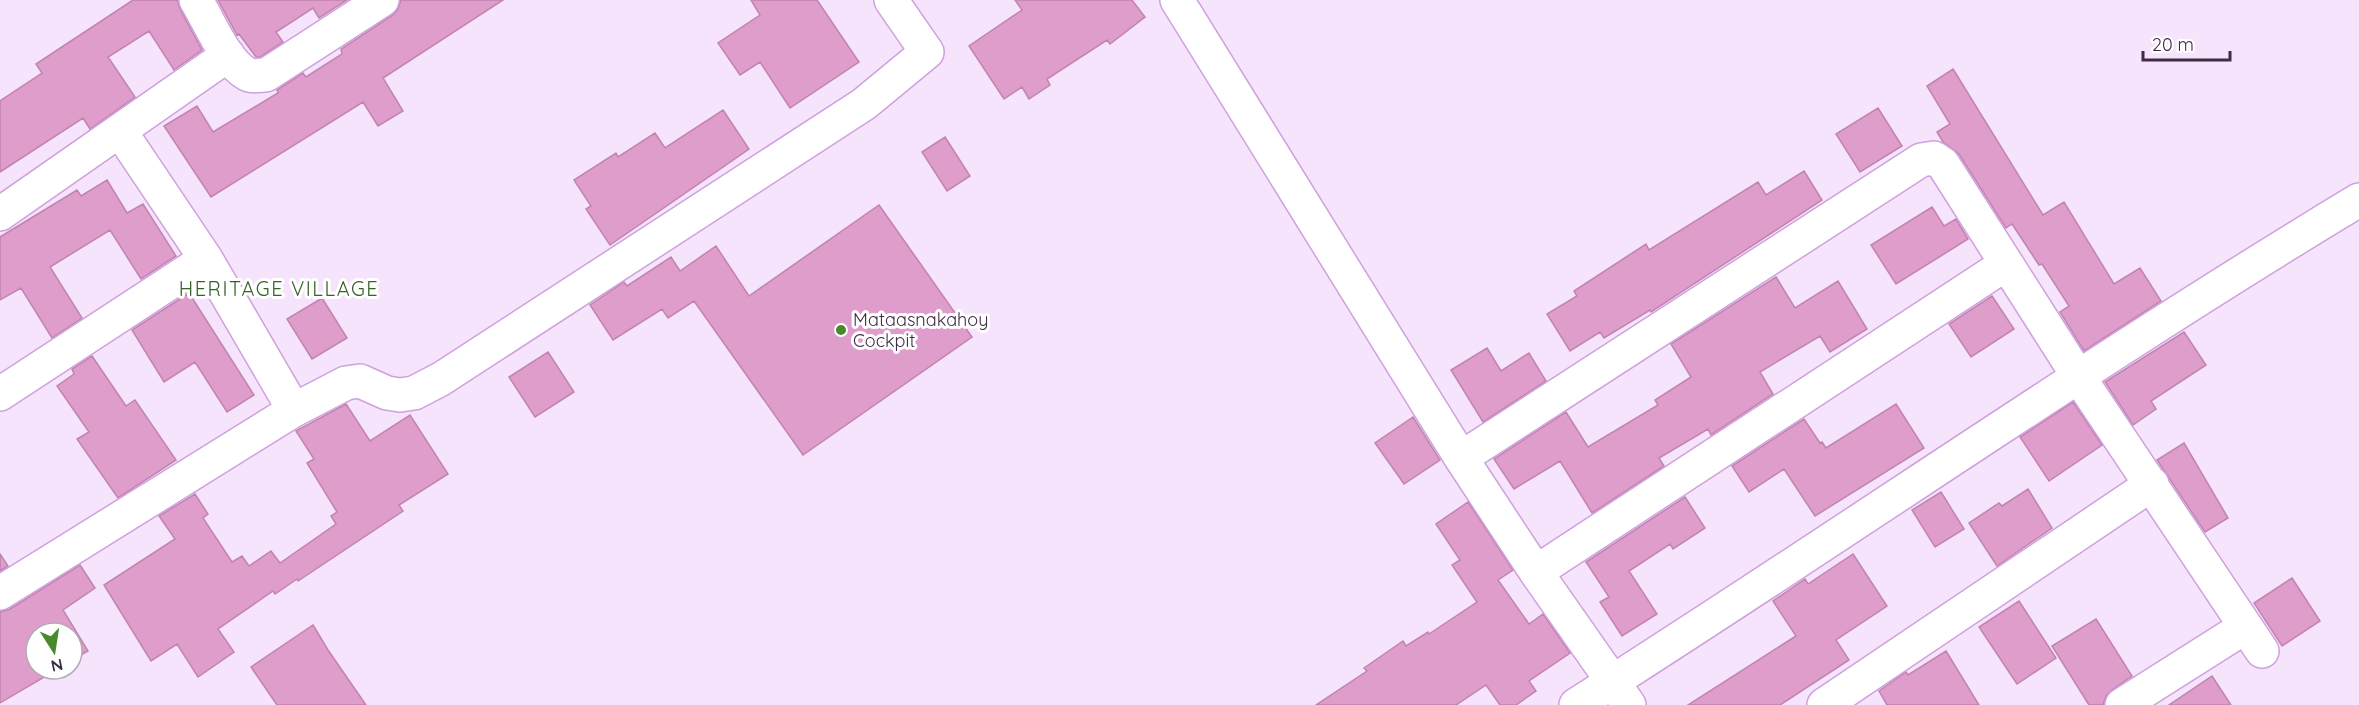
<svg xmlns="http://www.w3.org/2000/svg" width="2359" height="705" font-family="Quicksand,sans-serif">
<rect width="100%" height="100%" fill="#f6e3fc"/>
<path fill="#de9dcb" stroke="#c283b0" stroke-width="1.5" d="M133,0h44l3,9 22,41 -28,20 -25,-39 -41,26 27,40 -45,32 -7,-11 -83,54v-71l42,-28 -6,-9z
M218,0h129l-28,18 -6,-10 -37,24 7,10 -23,15h-4l-17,-23 -2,1z
M401,0h102l-120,78 20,33 -25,15 -15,-24 -152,95 -47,-71 33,-20 16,26 65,-39 -1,-3 26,-17 3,4 36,-23 -1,-5 52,-34 5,-6z
M751,0h66l42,62 -69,46 -30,-46 -20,13 -22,-32 42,-28z
M1015,0h117l13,17 -35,27 -3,-4 -60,39 3,6 -21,14 -7,-12 -18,12 -35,-53 53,-36z
M1953,69l90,146 21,-13 50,82 26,-16 21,33 -77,50 -24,-39 9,-6 -27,-42 -3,1 -27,-41 -6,4 -47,-74 -16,-12 -6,-10 13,-8 -23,-38z
M1878,108l24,38 -42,26 -24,-38z
M723,110l26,39 -139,96 -24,-36 5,-3 -17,-26 42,-27 2,4 37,-24 10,15z
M945,137l25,39 -23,15 -25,-39z
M1804,171l18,29 -171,112 -1,-2 -46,28 -4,-6 -30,19 -23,-37 30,-18 -3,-5 72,-47 3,6 109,-68 8,13z
M107,180l20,33 16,-9 33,52 -35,23 -31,-49 -60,37 32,51 -30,20 -31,-50 -21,12v-63l77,-47 4,6z
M879,205l93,132 -169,118 -109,-154 -26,17 -6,-9 -49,31 -23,-35 34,-23 3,4 44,-29 9,14 36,-25 33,50z
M1932,207l12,19 12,-7 12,20 -72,45 -25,-39z
M1776,277l19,31 43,-27 29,48 -37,23 -10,-16 -60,36 13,22 -62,41 -3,-6 -49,29 5,8 -72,47 -32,-52 -46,28 -20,-30 72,-47 22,35 70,-42 -3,-5 36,-23 -20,-33z
M189,293l65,102 -27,17 -32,-50 -31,20 -32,-52z
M1992,296l22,33 -43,28 -22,-33z
M322,298l25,40 -35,21 -25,-40z
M2184,332l22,33 -55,36 5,8 -23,16 -28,-43z
M1487,348l14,23 28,-18 17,28 -63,41 -32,-52z
M548,352l26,40 -39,25 -26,-40z
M92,356l34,50 9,-6 41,60 -58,38 -41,-59 12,-7 -32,-46 17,-12 -2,-5z
M2073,402l29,43 -53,36 -29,-44z
M346,404l24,37 40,-26 38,59 -49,31 4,6 -105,70 -1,-2 -22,15 -2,-3 -55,38 16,23 -36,25 -21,-33 -26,17 -47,-76 71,-46 -16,-23 36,-22 13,20 -5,4 29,44 10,-6 7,10 22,-15 9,12 56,-39 -5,-8 6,-4 -30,-49 7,-4 -18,-28z
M1896,404l28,44 -109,68 -31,-47 -35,23 -17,-26 72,-47 16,24 2,-1 4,6z
M1413,417l27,43 -36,24 -29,-41z
M2184,443l44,75 -23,14 -48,-72z
M2028,489l24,39 -55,38 -28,-43 30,-20 3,3z
M1941,492l23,37 -29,18 -23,-37z
M1685,497l20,31 -32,21 -3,-5 -41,27 28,43 -35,22 -22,-34 9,-5 -23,-35z
M1468,502l45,68 -15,10 31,44 14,-10 27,39 -41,28 7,10 -20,14h-16l-14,-20 -30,20h-140l51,-34 -3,-3 39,-27 3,5 22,-14 1,2 48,-32 -25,-37 8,-5 -24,-36z
M0,554l8,12 -8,5z
M1853,554l34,52 -51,34 13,20 -69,45h-92l108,-69 -23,-35 32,-22 3,5z
M80,565l15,23 -32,22 25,41 -16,9v-27h-36v36h22l-58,34v-91l10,-3z
M2292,578l28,43 -38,25 -28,-43z
M2019,601l37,57 -39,26 -38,-57z
M2096,619l36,57 -20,14 -6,6 -3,9h-14l-37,-59z
M313,625l15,25 38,55h-89l-26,-38z
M1946,651l33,54h-92l-8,-14 27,-19 2,3z
M2212,676l19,29h-62z"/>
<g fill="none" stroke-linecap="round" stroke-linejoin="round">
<g stroke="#cfa1de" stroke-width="36">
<path id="minor" d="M196,0c13,21 29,62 51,74 5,3 13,1 19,1l116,-75
M1177,0l284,458 75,114 93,133
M120,131l86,128 88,151
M0,214l228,-159
M0,394l206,-135
M1461,458l460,-298 13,-2 9,6 135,212 184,275
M1536,572l470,-308
M0,593l294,-183 52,-27 14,-2 27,12 13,2 14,-2 27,-14 423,-275 63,-52 -36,-52
M1576,705c262,-166 517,-345 783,-505
M1824,705l328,-221
M2122,705l123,-78"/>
</g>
<use href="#minor" stroke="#fff" stroke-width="33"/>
</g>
<circle fill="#47892c" stroke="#fff" stroke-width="2" cx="841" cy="330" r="6"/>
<g text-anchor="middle" stroke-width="6" stroke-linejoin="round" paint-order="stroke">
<g font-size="18" fill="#3e2b44" stroke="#fff" text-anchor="start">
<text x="853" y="326">Mataasnakahoy<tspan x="853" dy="21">Cockpit</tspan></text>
</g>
<g font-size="20" letter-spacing="1.5" fill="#376227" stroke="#fff">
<text x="279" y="296">HERITAGE VILLAGE</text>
</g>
</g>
<g transform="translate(54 651) rotate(168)"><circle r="28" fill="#ffffff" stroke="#b2aab4" stroke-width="1.5"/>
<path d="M0-4.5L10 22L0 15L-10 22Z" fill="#47892c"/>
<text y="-9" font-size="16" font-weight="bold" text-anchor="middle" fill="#3e2b44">N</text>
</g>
<path d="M2143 51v9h87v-9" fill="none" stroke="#3e2b44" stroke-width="3"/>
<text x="2152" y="51" font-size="18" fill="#3e2b44" stroke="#ffffff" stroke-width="4.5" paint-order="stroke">20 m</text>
</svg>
